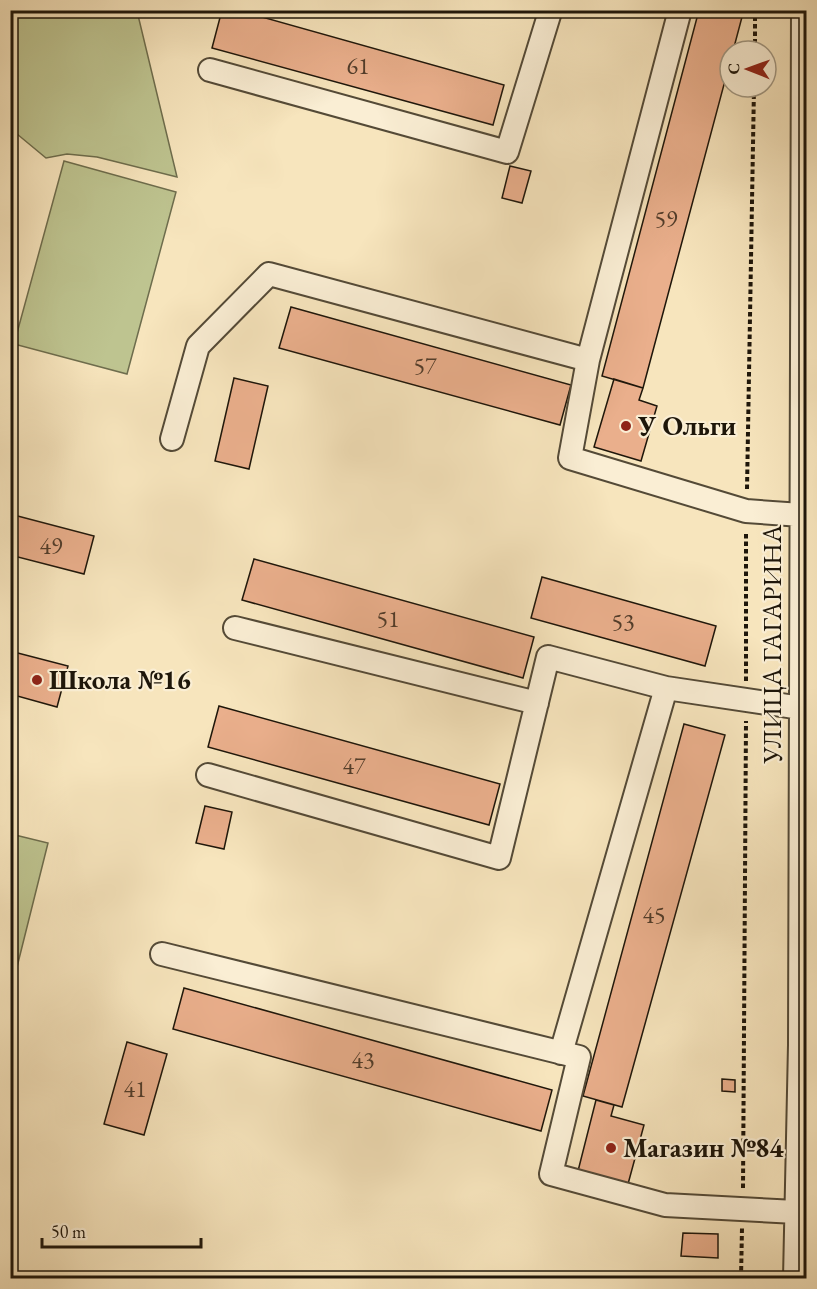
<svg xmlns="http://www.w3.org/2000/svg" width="817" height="1289" font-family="'EB Garamond',serif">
<rect width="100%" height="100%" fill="#f7e5bd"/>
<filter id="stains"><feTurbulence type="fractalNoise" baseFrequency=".00333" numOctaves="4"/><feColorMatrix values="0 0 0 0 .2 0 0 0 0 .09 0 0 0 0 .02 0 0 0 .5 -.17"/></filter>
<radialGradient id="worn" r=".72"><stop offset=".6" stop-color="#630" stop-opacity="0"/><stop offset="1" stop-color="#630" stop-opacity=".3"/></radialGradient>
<path fill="#bec490" stroke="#6e6d4d" stroke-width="1.5" d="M10,11h127l40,166 -80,-20 -30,-3 -21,4 -35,-29z
M64,161l112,31 -49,182 -113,-30z
M11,834l37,9 -37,148 -1,-157z"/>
<path fill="#eaaf8c" stroke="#1e160a" stroke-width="1.5" d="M222,10h15l267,75 -11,40 -281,-77z
M699,10h17l26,7 -9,34h-3v11l-87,326 -41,-12z
M510,166l21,5 -9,32 -20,-5z
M291,307l280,78 -11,40 -281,-77z
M234,378l34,8 -19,83 -34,-8z
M614,379l29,9 -4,12 18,6 -16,55 -47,-14z
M10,514l84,22 -10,38 -74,-19z
M254,559l280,78 -11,41 -281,-78z
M542,577l174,49 -11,40 -174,-48z
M10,651l58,15 -11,41 -47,-13z
M219,706l281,78 -11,41 -281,-78z
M684,724l41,11 -103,372 -39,-11z
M205,806l27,6 -8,37 -28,-6z
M184,988l368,102 -11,41 -368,-102z
M127,1042l40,12 -23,81 -40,-11z
M722,1079l13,1v12l-13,-1z
M596,1100l18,5 -3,11 33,9 -16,59 -50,-13z
M683,1233l35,1v24l-37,-2z"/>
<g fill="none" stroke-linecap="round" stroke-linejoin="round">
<g stroke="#544a37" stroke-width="26">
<path id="minor" d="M210,70l297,82 43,-140
M588,360l92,-350
M172,439l26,-93 71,-72 319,86 -18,98 176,53 55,4
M235,628l302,75
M208,775l291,83 49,-201 118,31
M162,954l417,103 -28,117 114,31 131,7
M561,1053l105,-365 135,20
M795,1278l5,-233 3,-1035"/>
</g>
<path stroke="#1e160a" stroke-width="4" stroke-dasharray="4.5 3" stroke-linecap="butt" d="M755,51v-41
M747,489l7,-402
M746,681v-149
M743,1188l3,-467
M741,1278l1,-50"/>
<use href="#minor" stroke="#faeed4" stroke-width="22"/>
</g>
<g fill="#8f2418" stroke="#faeed4" stroke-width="2">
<circle cx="626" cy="426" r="6"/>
<circle cx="37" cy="680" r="6"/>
<circle cx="611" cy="1148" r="6"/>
</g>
<g text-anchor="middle" stroke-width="4.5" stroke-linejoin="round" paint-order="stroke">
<g font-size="24" fill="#513c2a">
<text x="358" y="74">61</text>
<text x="666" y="227">59</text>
<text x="425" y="374">57</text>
<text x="51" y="554">49</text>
<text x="388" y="627">51</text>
<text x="623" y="630">53</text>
<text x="354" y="774">47</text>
<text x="654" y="923">45</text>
<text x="363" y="1068">43</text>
<text x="135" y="1097">41</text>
</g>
<g font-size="27" font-weight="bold" fill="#1e160a" stroke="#faeed4" text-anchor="start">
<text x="638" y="435">У Ольги</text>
<text x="49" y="689">Школа №16</text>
<text x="623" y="1157">Магазин №84</text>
</g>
<g font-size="27" fill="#1e160a" stroke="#faeed4">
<text transform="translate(772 644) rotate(-90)" y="9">УЛИЦА ГАГАРИНА</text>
</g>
</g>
<rect width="817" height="1289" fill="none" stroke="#f7e5bd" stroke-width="36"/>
<rect x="12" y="12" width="793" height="1265" fill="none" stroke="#1e160a" stroke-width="3"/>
<rect x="18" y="18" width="781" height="1253" fill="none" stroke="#1e160a" stroke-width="1.5"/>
<g transform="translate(748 69) rotate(271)"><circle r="28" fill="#faeed4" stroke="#a29883" stroke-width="1.5"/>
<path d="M0-4.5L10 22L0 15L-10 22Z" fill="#8f2418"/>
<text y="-9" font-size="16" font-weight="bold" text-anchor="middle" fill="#1e160a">С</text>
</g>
<path d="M42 1238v9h159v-9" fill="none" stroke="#1e160a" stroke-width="3"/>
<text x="51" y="1238" font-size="18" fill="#1e160a" stroke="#faeed4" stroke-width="4.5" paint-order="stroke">50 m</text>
<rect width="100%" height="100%" filter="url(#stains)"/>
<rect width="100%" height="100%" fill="url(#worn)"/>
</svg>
